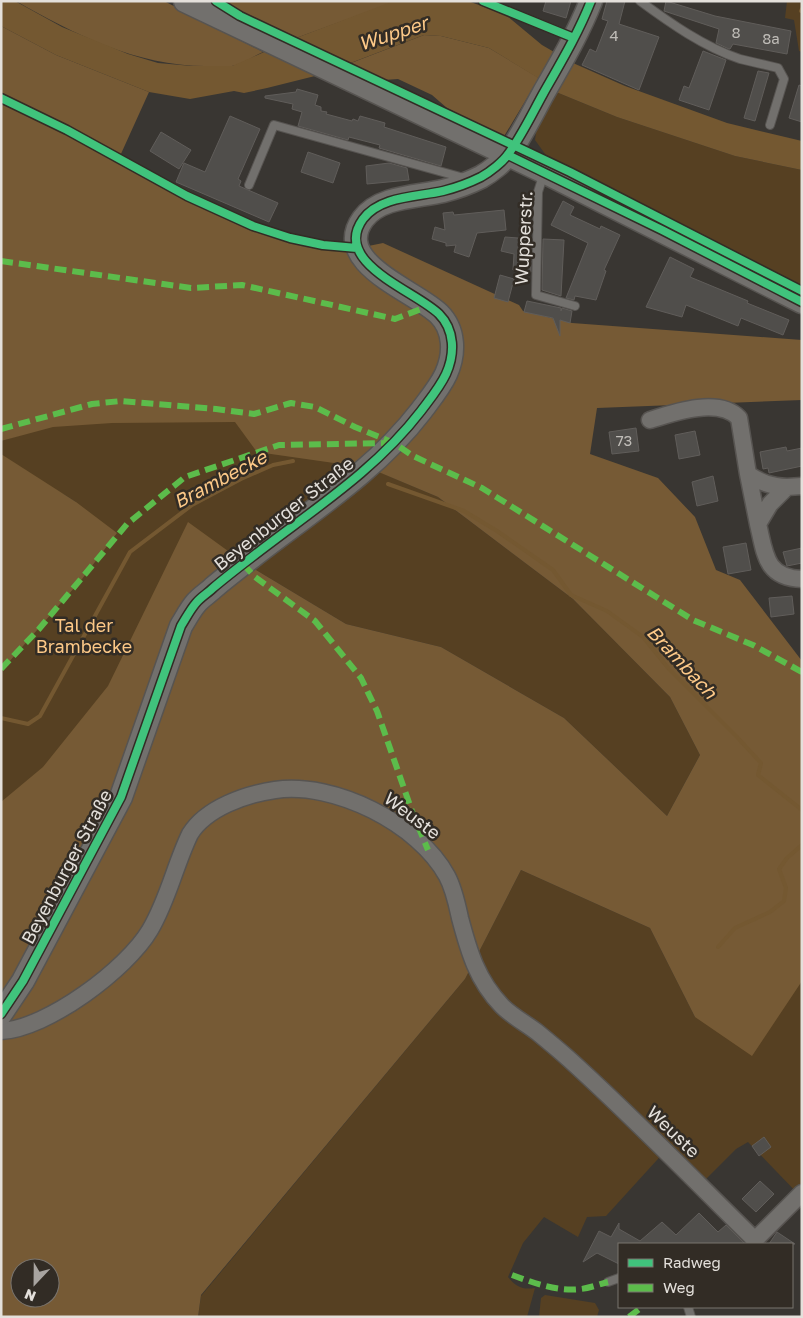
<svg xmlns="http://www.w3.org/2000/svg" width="803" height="1318" font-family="'Golos Text',sans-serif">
<rect width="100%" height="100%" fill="#393632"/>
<path fill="#564022" d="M787,1h15v51l-3,-1 -5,-31 -9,-2z
M556,92l61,25 118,39 67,14v118l-61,-34 -193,-96 -13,-18 2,-15z
M119,405l133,13 186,79 135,102 97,98 30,58 -33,61 -103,-98 -123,-71 -95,-23 -100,-60 -245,392v-409l75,-45 -11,-7 -64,-31v-23z
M521,870l129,58 45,89 107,-36v217l-54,-56 -12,7 -33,33 -36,-33 -61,67 -19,1 -9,20 -34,-20 -21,26 -15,34c8,10 15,13 27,11l-8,29h-329l3,-21 264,-317z
M545,1295l50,8 4,7 -2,7h-58l2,-19z"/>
<path fill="#765a35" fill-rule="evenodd" d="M16,1h148l99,51c-9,4 -21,12 -31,14 -8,2 -18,0 -27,0 -68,0 -131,-32 -189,-65z
M221,1h176l-101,37z
M1,26l55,29 93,37 -29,64 130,66 94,29 39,-8 136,62 4,6 49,12 230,17v60l-205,8 -7,46 68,24 37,39 21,53 24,10 62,81v320l-50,75 -57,-39 -45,-89 -129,-58 -56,109 -264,316 -3,22h-197v-515l42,-35 65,-81 80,-164 58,42 100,60 95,23 123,71 103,98 33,-61 -30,-58 -97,-98 -135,-102 -69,-29 -112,-16 -22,-30 -123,1 -59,4 -52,14zM20,1268h30v30h-30z
M424,35l17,1 48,12 50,30 -36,60 -56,-30 -15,-13 -34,-16 -14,1 -33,-17z
M1,454l75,48 41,31 -35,46 -81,92z"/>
<path fill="#745831" d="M1,1h14l47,26 66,27 30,9 34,3h40l64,-28 95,-36 77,-1 38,14 36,30 31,18 52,23 102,37 75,18v29l-67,-14 -118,-39 -61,-25 -18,-14 -49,-30 -48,-12 -17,-1 -105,40 -52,13 -23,5 -10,-2 -44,8 -41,-7 -93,-37 -55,-29z"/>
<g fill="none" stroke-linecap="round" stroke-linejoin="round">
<path stroke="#745831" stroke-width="4" d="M801,11l1,-2
M388,484l76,27 33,20 56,39 18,25 36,16 36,26 26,32 68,68 24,26 -3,12 44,35
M1,718l27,6 12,-8 90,-164 62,-47 49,-26 32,-14 20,-4
M718,947l17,-19 35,-16 14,-11 2,-13 -7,-19 8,-11 15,-13"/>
</g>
<path fill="#504e4b" stroke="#605d5a" d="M546,1h25l-5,17 -23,-7z
M607,1h18l-6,23 40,13 -20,53 -57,-25 8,-16 6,3 12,-31 -6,-2z
M666,1l49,15 76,15 -4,23 -54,-10 -3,5h-1l-13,-6 3,-14 -55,-18z
M703,51l23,9 -17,50 -30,-10 5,-14 5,2z
M758,71l11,2 -14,48 -11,-3z
M799,85l3,1v36l-13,-4z
M297,89l21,6 -3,10 6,2v4l6,1 -1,2 26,7 1,-2 5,2 2,-5 25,7 -1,4 62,20 -5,19 -62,-18 1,-3 -31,-8 -1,3 -50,-14 4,-14 -10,-3 1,-5 -28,-6v-2l31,-4z
M230,116l30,13 -22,50 3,2 -2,5 39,17 -9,19 -93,-40 8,-19 21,9z
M161,132l30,18 -12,19 -29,-18z
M308,152l32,11 -7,20 -32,-11z
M389,163l18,5 2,12 -42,4 -1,-18z
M563,201l11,6 -4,8 30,14 1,-3 19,9 -16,35 2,1 -10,29 -21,-4 -1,4 -8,-2 22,-55 -37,-18z
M504,210l2,20 -29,3 -8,24 -15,-5 2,-7 -10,1v-3l-14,-4 3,-12 10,3 -2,-17 10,-1 1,3z
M505,237l26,2v33l-18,-2 1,-16 -13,-3z
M543,239l21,1 -3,56 -19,-6z
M670,257l24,12 -4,8 58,24 -1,2 42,17 -6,15 -42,-17 -3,8 -52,-21 -4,12 -36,-10z
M500,275l14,4 -6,23 -14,-4z
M527,301l34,7v3l1,-3 10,3 -2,12 -10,-3v16l-7,-18 -29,-6z
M636,428l3,23 -27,3 -3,-22z
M695,431l5,24 -21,4 -4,-24z
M786,447l1,4 15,-3v18l-33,7 -1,-5 -5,1 -3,-17z
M713,476l5,25 -21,5 -5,-24z
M746,543l5,27 -23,4 -5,-27z
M802,548v15l-15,3 -4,-14z
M792,596l2,18 -23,3 -2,-19z
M764,1137l7,10 -12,9 -7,-10z
M760,1181l14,13 -18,18 -14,-13z
M699,1213l19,19 8,-7 19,19h-126v20l-22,-11 -14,9 16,-31 12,6 8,-14v6l21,12 22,-19 14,13z
M777,1232l18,12h-26z"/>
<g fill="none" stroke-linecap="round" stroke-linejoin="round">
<g stroke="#575451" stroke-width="10">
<path id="lane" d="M483,1l89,36
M640,1c30,22 64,46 100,58 13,3 25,6 38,9l6,11 -14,46
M544,173l-6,19 -2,103 39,11
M249,185l25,-60 190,53
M608,1282l11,-4
M688,1307l3,10"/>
</g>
<g stroke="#575451" stroke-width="19">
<path id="street" d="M650,420c25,-8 69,-23 89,-2l9,56c13,9 23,12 39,13
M748,474l10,50
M802,486l-15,1 -17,17 -12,20c7,29 7,54 44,55
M1,1031c46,-2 126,-62 149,-101 18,-30 25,-65 40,-96 16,-26 56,-40 85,-44 59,-9 144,34 172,86 7,13 10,28 13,42 9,34 17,62 42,88 10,10 23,17 35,26 11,9 23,19 33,28 64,58 124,120 185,180l47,-47"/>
</g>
<g stroke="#575451" stroke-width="25">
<path id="secondary" d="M185,1l359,171 258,130
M1,1014l22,-33 98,-184 60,-171c5,-8 9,-16 15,-23 5,-6 12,-10 17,-15 13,-11 26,-21 39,-31 59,-46 123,-86 169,-146 9,-12 19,-24 25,-37 9,-20 9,-44 -7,-60 -23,-23 -108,-51 -76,-95 17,-23 54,-22 80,-28 12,-3 26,-8 38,-14 9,-5 22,-15 28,-24 13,-18 23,-39 34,-59 17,-30 35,-60 48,-93"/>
</g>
<use href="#lane" stroke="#72706d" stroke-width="8"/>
<use href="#street" stroke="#72706d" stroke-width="16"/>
<use href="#secondary" stroke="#72706d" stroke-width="22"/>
<path stroke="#5cbc4b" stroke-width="6" stroke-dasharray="12 6" stroke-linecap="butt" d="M1,261l190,27 51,-3 153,34 34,-13
M1,429l91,-25 29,-3 95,8 38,5 37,-11 24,4 40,20 39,16 19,13 69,32 211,132 60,25 49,27
M243,564l12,13 60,44 46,57 16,33 36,103 15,36
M1,669l38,-40 88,-105 58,-47 94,-32 110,-2
M512,1275c22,8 46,17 69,14 9,-1 19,-5 27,-7
M629,1317l13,-10"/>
<g stroke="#322c25" stroke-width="11">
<path id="cycleway" d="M216,1l24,15 330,156 232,119
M483,1l91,37
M1,98l66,32 120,66 66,30 37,12 33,7 34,3
M508,155l154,75 140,72
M1,1014l22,-33 98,-184 60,-171c5,-8 9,-16 15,-23 5,-6 12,-10 17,-15 13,-11 26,-21 39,-31 59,-46 123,-86 169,-146 9,-12 19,-24 25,-37 9,-20 9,-44 -7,-60 -23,-23 -108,-51 -76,-95 17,-23 54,-22 80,-28 12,-3 26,-8 38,-14 9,-5 22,-15 28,-24 13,-18 23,-39 34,-59 17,-30 35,-60 48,-93"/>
</g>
<use href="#cycleway" stroke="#40c37c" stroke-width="8"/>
</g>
<g text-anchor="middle" stroke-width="5" stroke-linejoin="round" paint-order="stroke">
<g font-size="15" fill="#bfbcb7">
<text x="736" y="38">8</text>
<text x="614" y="41">4</text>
<text x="771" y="44">8a</text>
<text x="624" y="446">73</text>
</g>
<g font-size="18" fill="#e4e0db" stroke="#322c25">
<text transform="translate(524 238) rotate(-87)" y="6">Wupperstr.</text>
<text transform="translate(284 514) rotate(-38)" y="6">Beyenburger Straße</text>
<text transform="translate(412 816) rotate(37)" y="6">Weuste</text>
<text transform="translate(67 867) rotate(-62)" y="6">Beyenburger Straße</text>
<text transform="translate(673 1132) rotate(44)" y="6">Weuste</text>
</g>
<g font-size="18" fill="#fcc887" stroke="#322c25">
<text x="84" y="632">Tal der<tspan x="84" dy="21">Brambecke</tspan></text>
</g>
<g font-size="19" font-style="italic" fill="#fdc988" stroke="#322c25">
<text transform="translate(393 33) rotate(-18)" y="7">Wupper</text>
<text transform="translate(220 479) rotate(-28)" y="7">Brambecke</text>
<text transform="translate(682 662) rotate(47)" y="7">Brambach</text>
</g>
</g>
<rect width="803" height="1318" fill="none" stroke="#e4e0db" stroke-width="5"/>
<rect x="618" y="1243" width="175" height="65" fill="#322c25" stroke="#79746e"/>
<rect x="628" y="1259" width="25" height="8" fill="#40c37c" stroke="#79746e"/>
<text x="663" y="1268" font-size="15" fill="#e4e0db">Radweg</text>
<rect x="628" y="1284" width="25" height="8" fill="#5cbc4b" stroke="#79746e"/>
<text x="663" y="1293" font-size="15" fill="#e4e0db">Weg</text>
<g transform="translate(35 1283) rotate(202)"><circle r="24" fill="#322c25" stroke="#79746e"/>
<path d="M0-4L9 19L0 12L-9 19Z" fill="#a8a4a0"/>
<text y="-8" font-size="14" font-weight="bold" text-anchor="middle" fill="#e4e0db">N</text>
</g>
</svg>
